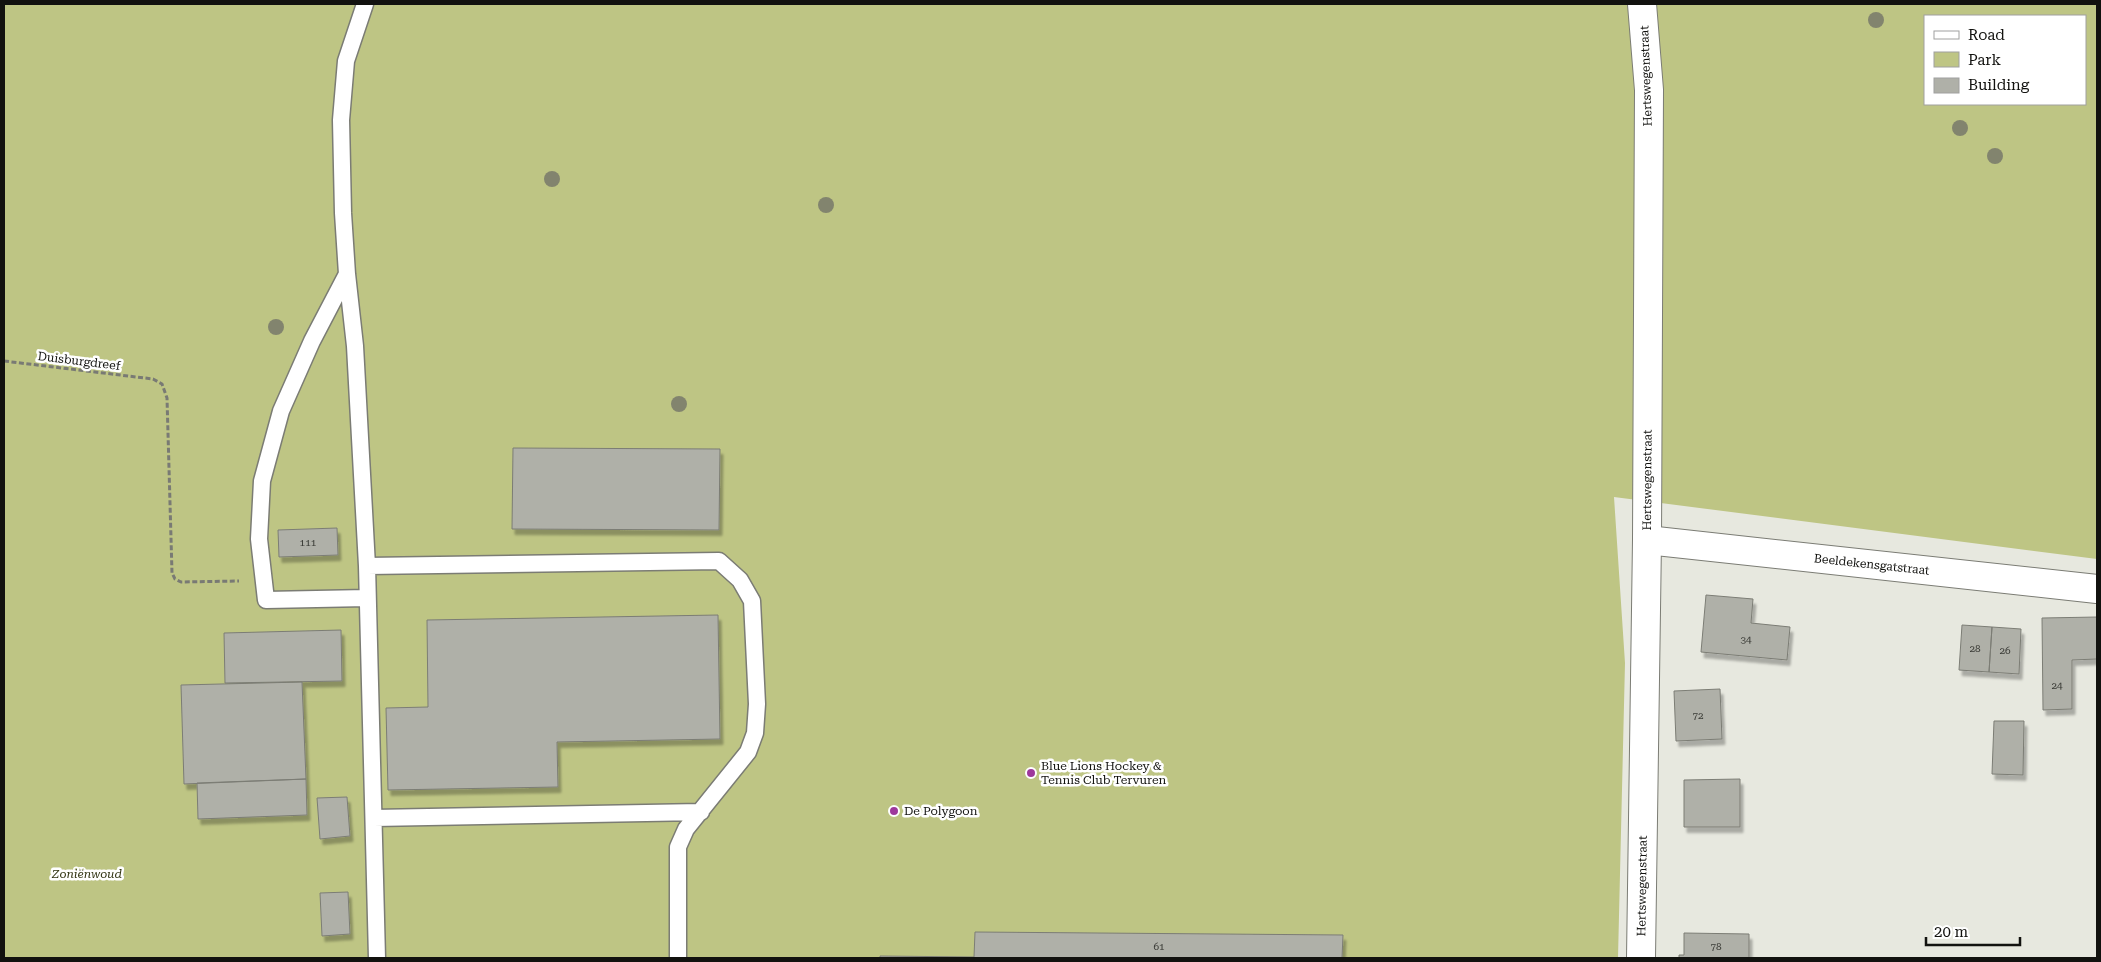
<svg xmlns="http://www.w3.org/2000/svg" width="2101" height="962" font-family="'Roboto Serif',serif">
<defs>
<filter id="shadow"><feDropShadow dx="3" dy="5.5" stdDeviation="1" flood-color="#0004"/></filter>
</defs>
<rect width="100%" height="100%" fill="#e7e8df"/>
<path fill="#bec584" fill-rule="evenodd" d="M4,4h2093v555l-483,-62 11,166 -7,295h-1614zM1925,16h160v88h-160z"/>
<path fill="#afb0a8" stroke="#7c7d75" filter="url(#shadow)" d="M513,448l207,1 -1,81 -207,-1z
M337,528l1,27 -59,2 -1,-27z
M1706,595l47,4 -2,24 39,4 -3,33 -86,-8z
M718,615l2,124 -163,3 1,45 -170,3 -2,-82 42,-1 -1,-87z
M2097,617v42l-25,1v49l-29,1 -1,-92z
M1962,625l30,2 -3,45 -30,-2z
M1992,627l29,2 -2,45 -30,-2z
M341,630l1,51 -117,2 -1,-50z
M302,682l4,97 -122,5 -3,-99z
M1720,689l2,50 -46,2 -2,-50z
M1994,721h30l-1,54 -31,-1z
M306,779l1,36 -109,4 -1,-36z
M1740,779v48h-56v-47z
M347,797l3,39 -30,3 -3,-41z
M348,892l2,42 -28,2 -2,-43z
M975,932l368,3 -1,23h-462v-2l94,1z
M1684,933l65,1v24h-70v-3h5z"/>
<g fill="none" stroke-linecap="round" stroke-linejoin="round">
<g stroke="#7b7c74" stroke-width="19">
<path id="lane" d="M365,4l-19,57 -5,59 2,93 4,61 8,72 12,220 10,392
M347,274l-35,67 -31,70 -19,70 -3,58 7,61 101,-2
M367,566l352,-5 21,19 12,21 5,103 -2,29 -7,19 -62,77 -8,18v111
M374,818l327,-6"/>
</g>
<g stroke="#7b7c74" stroke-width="30">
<g id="street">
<path id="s1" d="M1647,540l450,49"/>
<path id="s2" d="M1641,958l6,-418 2,-450 -7,-86"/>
</g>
</g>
<path stroke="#797a74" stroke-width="3" stroke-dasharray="5 2.5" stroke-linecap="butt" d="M4,361l149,18 9,5 5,14 5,175 3,6 6,3 58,-1"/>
<use href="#lane" stroke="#fff" stroke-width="16"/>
<use href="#street" stroke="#fff" stroke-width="28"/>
</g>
<g fill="#82846e">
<circle cx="1876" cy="20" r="8"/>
<circle cx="1960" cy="128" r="8"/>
<circle cx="1995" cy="156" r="8"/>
<circle cx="552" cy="179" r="8"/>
<circle cx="826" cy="205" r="8"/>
<circle cx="276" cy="327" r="8"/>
<circle cx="679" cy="404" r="8"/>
</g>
<g fill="#9e389c" stroke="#fff" stroke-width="2">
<circle cx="1031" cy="773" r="5"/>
<circle cx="894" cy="811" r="5"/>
</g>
<g text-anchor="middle" stroke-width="5" stroke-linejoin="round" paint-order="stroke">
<g font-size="10" fill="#393a35">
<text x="308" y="546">111</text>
<text x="1746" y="643">34</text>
<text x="1975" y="652">28</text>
<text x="2005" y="654">26</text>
<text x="2057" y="689">24</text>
<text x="1698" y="719">72</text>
<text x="1159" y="950">61</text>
<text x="1716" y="950">78</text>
</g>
<g font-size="12" fill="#12120f" stroke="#fff">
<text transform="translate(1646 76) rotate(-92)" y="4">Hertswegenstraat</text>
<text transform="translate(79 361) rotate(7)" y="4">Duisburgdreef</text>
<text dy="4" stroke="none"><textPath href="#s2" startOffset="478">Hertswegenstraat</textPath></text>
<text dy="4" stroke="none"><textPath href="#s1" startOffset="226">Beeldekensgatstraat</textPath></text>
<text dy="4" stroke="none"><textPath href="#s2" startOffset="72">Hertswegenstraat</textPath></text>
</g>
<g font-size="12" fill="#12120f" stroke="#fff" text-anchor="start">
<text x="1041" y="770">Blue Lions Hockey &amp;<tspan x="1041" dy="14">Tennis Club Tervuren</tspan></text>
<text x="904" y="815">De Polygoon</text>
</g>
<g font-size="12" font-style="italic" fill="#303311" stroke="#fff">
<text x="87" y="878">Zoniënwoud</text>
</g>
</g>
<rect width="2101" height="962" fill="none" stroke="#12120f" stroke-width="10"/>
<rect x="1924" y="15" width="162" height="90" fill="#ffffff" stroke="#a0a09f"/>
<rect x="1934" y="31" width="25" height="8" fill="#ffffff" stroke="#a0a09f"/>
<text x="1968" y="40" font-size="15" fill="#12120f">Road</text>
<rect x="1934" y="52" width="25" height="15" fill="#bec584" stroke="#a0a09f"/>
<text x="1968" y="65" font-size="15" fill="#12120f">Park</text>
<rect x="1934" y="78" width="25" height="15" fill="#afb0a8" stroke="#a0a09f"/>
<text x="1968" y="90" font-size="15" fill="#12120f">Building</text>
<path d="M1926 937v8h94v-8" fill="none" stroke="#12120f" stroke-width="2.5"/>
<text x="1934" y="937" font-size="15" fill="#12120f" stroke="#ffffff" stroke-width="4" paint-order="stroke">20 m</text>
</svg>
